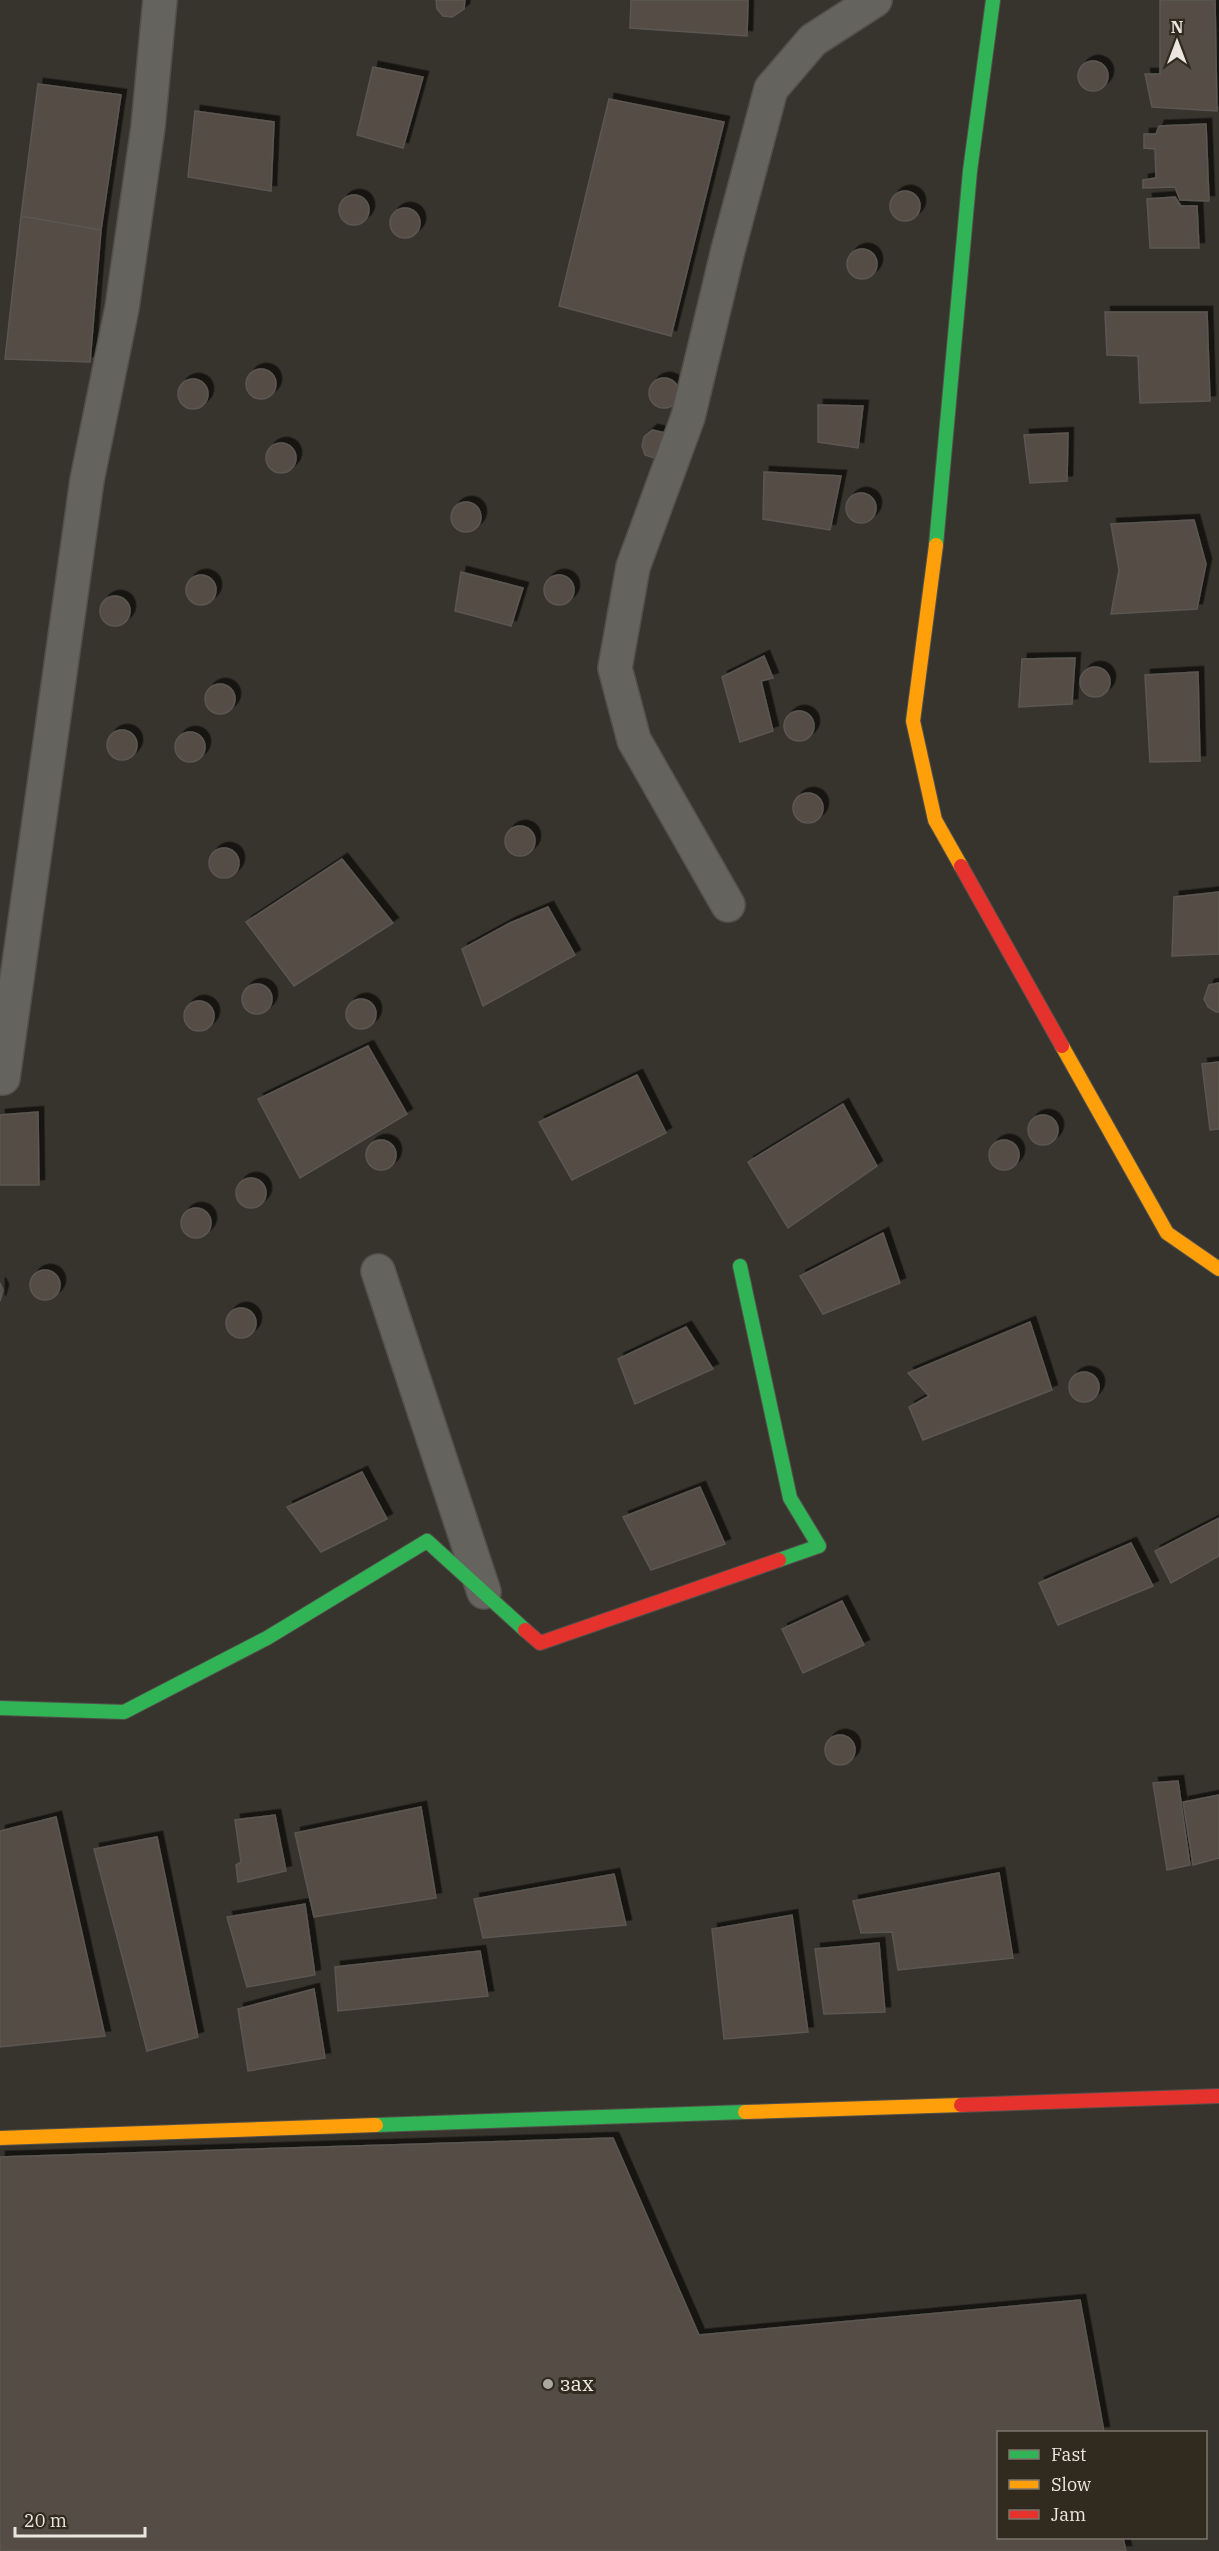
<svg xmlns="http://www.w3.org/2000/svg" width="1219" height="2551" font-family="'IBM Plex Serif',serif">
<defs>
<filter id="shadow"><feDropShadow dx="5.5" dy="-5.5" stdDeviation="0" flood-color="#0009"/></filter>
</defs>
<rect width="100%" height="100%" fill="#37342d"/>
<path fill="#554d44" stroke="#5b5752" stroke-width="1.5" filter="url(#shadow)" d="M436,0h29l-1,9 -12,8 -9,-1 -6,-7z
M631,0h117l-1,36 -117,-8z
M1160,0h55l2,111 -65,-4 -7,-33h15z
M1078 76a15 15 0 1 1 30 0a15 15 0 1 1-30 0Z
M373,67l50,10 -20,71 -46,-13z
M38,84l83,11 -20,135 -80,-14z
M609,99l115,23 -53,214 -112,-30z
M195,111l79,11 -3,69 -83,-14z
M1206,124l3,77 -29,-1 -5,-13 -32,1v-8l13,-2 -1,-29 -11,-1v-14h12l3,-8z
M890 206a15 15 0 1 1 30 0a15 15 0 1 1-30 0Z
M339 210a15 15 0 1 1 30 0a15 15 0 1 1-30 0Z
M1175,197l6,9h16l2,42h-49l-3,-49z
M390 223a15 15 0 1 1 30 0a15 15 0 1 1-30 0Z
M21,216l80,14 -11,132 -85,-3z
M847 264a15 15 0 1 1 30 0a15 15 0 1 1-30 0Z
M1105,312h102l3,89 -70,2 -2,-47 -31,-1z
M246 384a15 15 0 1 1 30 0a15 15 0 1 1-30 0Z
M649 393a15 15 0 1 1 30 0a15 15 0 1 1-30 0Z
M178 394a15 15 0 1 1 30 0a15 15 0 1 1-30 0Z
M818,405l45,1 -5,42 -40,-6z
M652,430l14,3 -8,26 -13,-4 -3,-9 2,-9z
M1068,433l-1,48 -37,2 -6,-48z
M266 458a15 15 0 1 1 30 0a15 15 0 1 1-30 0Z
M764,472l77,4 -11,54 -67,-11z
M846 508a15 15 0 1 1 30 0a15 15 0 1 1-30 0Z
M451 517a15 15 0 1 1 30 0a15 15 0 1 1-30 0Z
M1194,520l12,44 -9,45 -86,5 8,-44 -8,-46z
M461,572l62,16 -12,38 -56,-15z
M544 590a15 15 0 1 1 30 0a15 15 0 1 1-30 0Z
M186 590a15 15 0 1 1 30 0a15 15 0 1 1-30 0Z
M100 611a15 15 0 1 1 30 0a15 15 0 1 1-30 0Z
M764,656l9,22 -12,3 12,50 -33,11 -18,-65z
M1075,658l-3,46 -53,3 3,-48z
M1080 682a15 15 0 1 1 30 0a15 15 0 1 1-30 0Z
M1198,672l2,89 -50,1 -5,-87z
M205 699a15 15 0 1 1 30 0a15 15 0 1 1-30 0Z
M784 726a15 15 0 1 1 30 0a15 15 0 1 1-30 0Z
M107 745a15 15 0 1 1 30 0a15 15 0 1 1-30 0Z
M175 747a15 15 0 1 1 30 0a15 15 0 1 1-30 0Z
M793 808a15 15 0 1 1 30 0a15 15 0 1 1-30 0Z
M505 841a15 15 0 1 1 30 0a15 15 0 1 1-30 0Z
M209 863a15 15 0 1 1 30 0a15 15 0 1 1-30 0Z
M342,859l51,64 -99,63 -48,-64z
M1219,892v62l-47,2 2,-59z
M548,907l27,48 -92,51 -21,-57 48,-26z
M1219,983v29h-3l-8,-5 -4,-8 5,-14z
M242 999a15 15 0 1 1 30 0a15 15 0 1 1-30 0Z
M346 1014a15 15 0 1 1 30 0a15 15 0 1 1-30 0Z
M184 1016a15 15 0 1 1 30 0a15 15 0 1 1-30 0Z
M368,1046l39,68 -107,64 -42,-79z
M1219,1062v67l-9,1 -8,-66z
M637,1075l29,58 -94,47 -33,-58z
M843,1104l34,62 -89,62 -40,-66z
M38,1112l1,73h-39v-70z
M1028 1130a15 15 0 1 1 30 0a15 15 0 1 1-30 0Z
M989 1155a15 15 0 1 1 30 0a15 15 0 1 1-30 0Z
M366 1155a15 15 0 1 1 30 0a15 15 0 1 1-30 0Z
M236 1193a15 15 0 1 1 30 0a15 15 0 1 1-30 0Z
M181 1223a15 15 0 1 1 30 0a15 15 0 1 1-30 0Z
M883,1233l17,50 -77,31 -23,-38z
M30 1285a15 15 0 1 1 30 0a15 15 0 1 1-30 0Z
M0,1283l3,7 -3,11z
M226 1323a15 15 0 1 1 30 0a15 15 0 1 1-30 0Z
M1030,1322l22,68 -129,50 -14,-33 20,-11 -21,-23z
M686,1327l27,42 -78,35 -17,-45z
M1069 1387a15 15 0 1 1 30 0a15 15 0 1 1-30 0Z
M362,1472l25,47 -66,33 -34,-45z
M700,1487l25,57 -74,26 -28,-53z
M1219,1518v38l-48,27 -16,-32z
M1131,1543l22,43 -95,39 -19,-42z
M842,1601l22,44 -61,28 -21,-44z
M825 1750a15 15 0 1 1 30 0a15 15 0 1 1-30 0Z
M1178,1781l12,84 -23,5 -14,-87z
M1219,1795v63l-26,7 -10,-63z
M421,1807l15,91 -122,19 -19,-84z
M275,1815l11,56 -48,11 -2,-17 5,-3 -6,-42z
M56,1817l49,219 -105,11v-216z
M157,1837l41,200 -51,14 -53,-202z
M999,1873l14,85 -115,12 -6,-38 -31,1 -8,-32z
M614,1874l12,51 -143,13 -9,-39z
M305,1904l10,71 -68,12 -20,-70z
M792,1915l16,117 -84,7 -12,-110z
M879,1943l6,69 -61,2 -9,-65z
M480,1951l8,45 -150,15 -3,-44z
M314,1989l11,69 -77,13 -10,-62z
M613,2138l86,197 381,-35 24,132h-106v106h125l3,13h-1126v-394z"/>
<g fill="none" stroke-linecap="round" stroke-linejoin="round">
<g stroke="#53504b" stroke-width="36">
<path id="street" d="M728,905l-94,-165 -19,-72 18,-101 55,-150 40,-167 43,-161 42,-49 62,-40
M0,1078h3l84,-598 35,-172 26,-181 12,-127
M378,1271l106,321"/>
</g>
<g stroke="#53504b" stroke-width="16">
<path id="fast" d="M936,545l34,-374 23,-171
M740,1266l50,232 29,48 -40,14
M0,1708l124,4 143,-74 160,-97 98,89
M376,2125l369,-13"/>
</g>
<g stroke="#53504b" stroke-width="16">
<path id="slow" d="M936,545l-23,176 22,99 26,46
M1062,1046l105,187 52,36
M745,2112l216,-7
M0,2138l376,-13"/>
</g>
<g stroke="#53504b" stroke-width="16">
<path id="jam" d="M961,866l101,180
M525,1630l15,13 239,-83
M961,2105l258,-9"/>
</g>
<use href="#street" stroke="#65635d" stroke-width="33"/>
<use href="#fast" stroke="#30b455" stroke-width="14"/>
<use href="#slow" stroke="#ff9f0a" stroke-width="14"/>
<use href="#jam" stroke="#e5322d" stroke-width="14"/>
</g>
<circle fill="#aca8a1" stroke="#312b1f" stroke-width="2" cx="548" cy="2384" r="6"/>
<g text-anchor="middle" stroke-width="6" stroke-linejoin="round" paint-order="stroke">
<g font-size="21" fill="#ebe7e0" stroke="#312b1f" text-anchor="start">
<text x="560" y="2391">зах</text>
</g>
</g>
<rect x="997" y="2431" width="210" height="108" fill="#312b1f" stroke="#7b766c" stroke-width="1.5"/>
<rect x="1009" y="2450" width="30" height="9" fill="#30b455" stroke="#7b766c" stroke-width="1.5"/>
<text x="1051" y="2461" font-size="18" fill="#ebe7e0">Fast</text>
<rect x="1009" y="2480" width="30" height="9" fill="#ff9f0a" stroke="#7b766c" stroke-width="1.5"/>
<text x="1051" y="2491" font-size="18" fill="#ebe7e0">Slow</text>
<rect x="1009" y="2510" width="30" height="9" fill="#e5322d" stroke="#7b766c" stroke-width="1.5"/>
<text x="1051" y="2521" font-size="18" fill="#ebe7e0">Jam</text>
<g transform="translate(1177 42)" stroke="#312b1f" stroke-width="4.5" paint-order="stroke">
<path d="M0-4.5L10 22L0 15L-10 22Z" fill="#ebe7e0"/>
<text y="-9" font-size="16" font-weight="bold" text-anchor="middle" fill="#ebe7e0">N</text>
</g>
<path d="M15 2527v9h130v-9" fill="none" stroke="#ebe7e0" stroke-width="3"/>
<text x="24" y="2527" font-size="18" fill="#ebe7e0" stroke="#312b1f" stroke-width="4.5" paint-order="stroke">20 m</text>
</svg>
